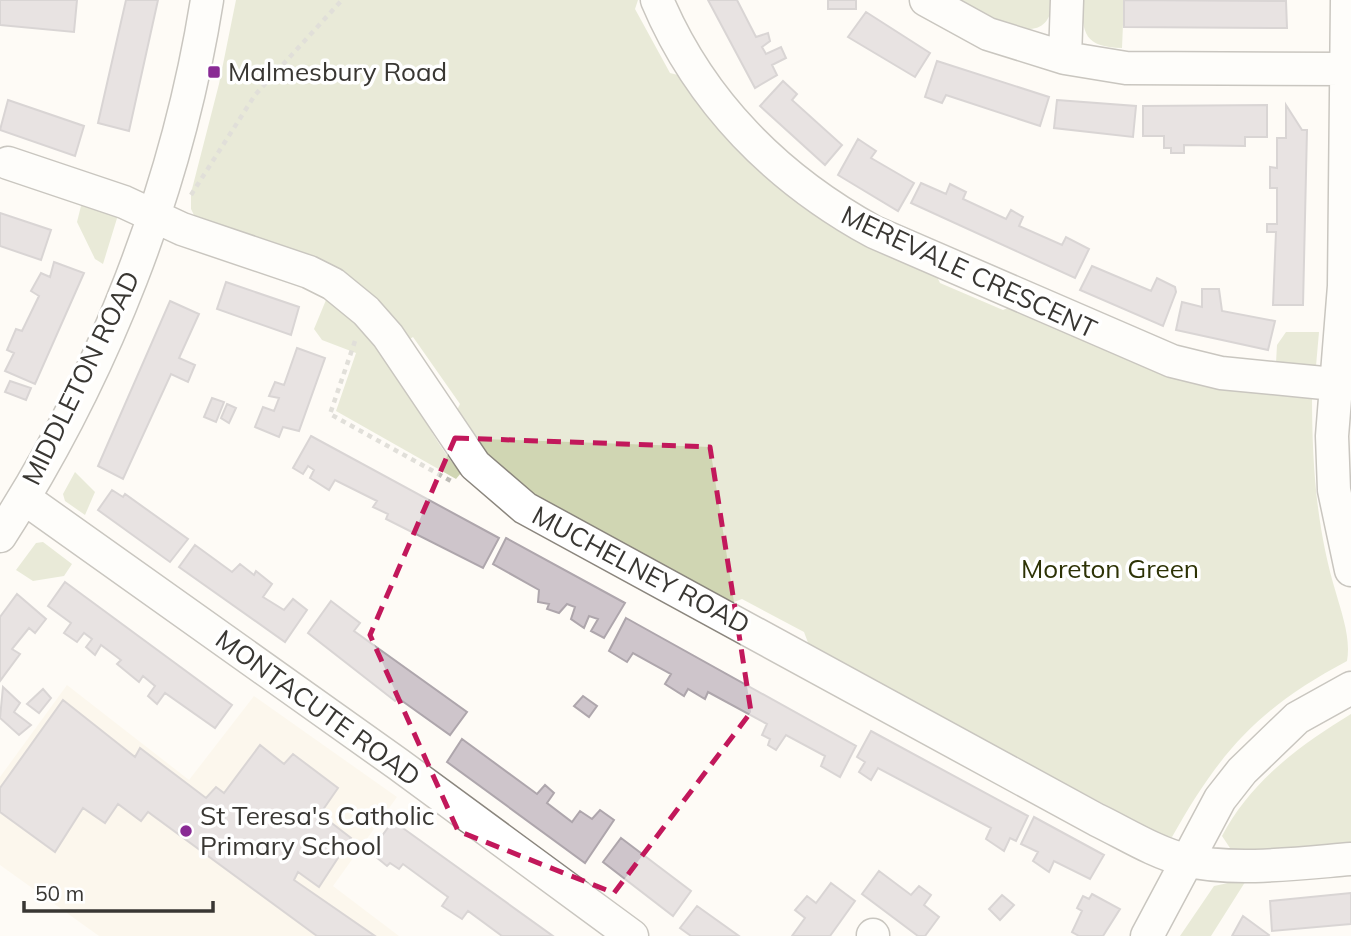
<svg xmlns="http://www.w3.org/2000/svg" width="1351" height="936" font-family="Mulish,sans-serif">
<rect width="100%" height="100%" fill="#fefbf6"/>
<path fill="#fbf2e2" d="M67,685l122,95 65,-84 143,101 -64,89 66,50h-300l-99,-71v-88z"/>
<path fill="#d0d6b3" d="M236,0h402l-3,9 35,64 16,4 246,189 8,17 63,27 15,-6 294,90c0,69 4,133 24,199 6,21 15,46 11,68 -88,47 -126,89 -175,176l-8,-1 -354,-188 -6,-16 -62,-33 -16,6 -196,-106 -78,-79 8,-16 -47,-67 -8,5 -208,-121 -6,-12v-16l28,-109z
M953,0h99c-1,58 -71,14 -99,0z
M1081,0h43l-2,48c-38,-1 -39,-14 -41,-48z
M82,202l36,13 -15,49 -8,-5 -18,-37z
M326,300c67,34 88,119 135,173l-5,6 -120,-68 20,-58 -34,-13 -8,-11z
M1286,332h33l-3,34 -40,-3 1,-18z
M75,472l20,20 -10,23 -20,-14 -2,-7z
M43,542l29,22 -8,12 -31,5 -17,-11 20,-27z
M1351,714v136l-119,1 -10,-15c28,-54 78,-91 129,-122z
M1247,879l-36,57h-31l34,-50z"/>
<path fill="#cec5cb" stroke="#aea6ac" stroke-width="2" d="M0,0h77l-3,32 -74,-7z
M126,0h32l-29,131 -31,-8z
M708,0h29l19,37 12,-4 2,8 -8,6 4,7 15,-7 5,11 -14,7 5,10 -22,13z
M828,0h28v9h-28z
M1124,0l162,1 1,27 -163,-1z
M866,12l64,41 -15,24 -67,-40z
M937,61l112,36 -9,29 -94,-31 -4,8 -17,-6z
M783,81l14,13 -5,6 50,45 -17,20 -65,-59z
M8,100l76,26 -9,30 -75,-26z
M1057,100l79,6 -3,31 -79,-9z
M1267,105v32h-22v9l-61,-1v8h-13v-5h-7v-12h-21v-30z
M1286,105l16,25h5l-4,175h-30l3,-73h-9v-8h10v-36h-7v-21l7,1v-30h9z
M858,139l18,12 -5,7 43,25 -16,28 -60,-36z
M921,183l25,11 4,-10 16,8 -3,7 43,20 5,-9 12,7 -4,9 43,19 4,-8 23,12 -14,29 -164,-75z
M0,213l51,17 -10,30 -41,-14z
M54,262l30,11 -49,111 -30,-13 9,-18 -7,-3 9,-21 6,2 17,-35 -8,-5 10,-18 9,4z
M1092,266l59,25 6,-13 18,9 1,5 -13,34 -83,-36z
M226,282l73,25 -8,28 -74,-26z
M1202,289h17l3,22 53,10 -7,29 -92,-20 6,-28 20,5z
M170,301l29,13 -20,44 16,7 -7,17 -17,-8 -48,105 -25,-13z
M297,348l28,10 -26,73 -16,-4 -4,10 -24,-10 8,-20 11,4 5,-13 -10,-2 6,-14 9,3z
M10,381l21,7 -5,12 -21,-8z
M212,398l12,4 -8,20 -12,-5z
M227,404l9,4 -7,15 -8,-5z
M311,436l188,102 -16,30 -97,-49 2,-5 -15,-7 4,-6 -42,-21 -6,10 -19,-12 4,-8 -6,-4 -5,8 -10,-6z
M112,490l11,7 2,-3 63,45 -18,23 -72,-52z
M506,538l119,65 -21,35 -13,-7 7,-12 -9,-3 -5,12 -13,-9 4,-12 -8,-3 -8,9 -12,-4 2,-5 -11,-2 1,-12 -46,-26z
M195,545l37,27 8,-8 14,11 2,-4 16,13 -9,13 21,13 9,-11 14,11 -22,32 -106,-75z
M65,582l167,123 -17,23 -50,-35 -8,11 -9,-8 7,-10 -12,-10 -4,6 -22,-18 4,-4 -20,-15 -6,10 -9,-8 6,-8 -8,-6 -7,9 -13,-9 7,-10 -23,-17z
M17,594l29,25 -11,14 -6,-5 -17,21 8,5 -20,27v-64z
M331,601l29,22 -6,8 113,81 -17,23 -52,-37 -3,3 -87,-68z
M626,618l230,128 -16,31 -19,-11 4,-10 -39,-21 -10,15 -8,-5 2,-6 -8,-4 5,-11 -59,-32 -3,7 -17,-10 -4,7 -19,-12 6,-10 -38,-21 -6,9 -18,-11z
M3,687l17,16 -6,9 17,13 -12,10 -19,-17z
M43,689l8,9 -12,15 -12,-9z
M583,696l14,10 -8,11 -15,-11z
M63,700l72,57 5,-9 66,50 10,-11 8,6 36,-48 24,19 9,-10 45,34 -18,26 31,24 -32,49 -21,-15 -4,8 81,56h-58l-169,-124 -7,9 -23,-17 -13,19 -22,-15 -28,44 -55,-40v-24z
M871,731l157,85 -12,25 -6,-3 -6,13 -18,-12 5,-11 -113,-60 -7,12 -12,-8 6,-10 -8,-5z
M462,739l75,55 8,-9 9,8 -7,10 25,19 8,-11 12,8 8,-9 14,10 -29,43 -138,-101z
M1034,817l70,38 -14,24 -36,-18 -5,11 -16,-11 5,-9 -17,-8z
M393,821l160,115h-51l-34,-25 -6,8 -20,-13 6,-9 -45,-33 -4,5 -9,-6 -3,3 -17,-14z
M621,838l70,53 -18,25 -70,-54z
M879,871l32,24 8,-9 12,9 -7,10 15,12 -14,19h-7l-56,-42z
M831,883l24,18 -25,35h-38l13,-18 -10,-8 12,-14 9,7z
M1351,893v31l-79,7 -2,-30z
M1092,894l28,15 -17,27h-24l-7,-4 10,-21 -5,-3 6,-12 6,3z
M1002,895l12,10 -14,15 -11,-11z
M697,906l42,30h-48l-11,-8z
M1243,916l26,19 -1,1h-36z"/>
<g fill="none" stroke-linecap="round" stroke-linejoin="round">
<g stroke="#8b867e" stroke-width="35">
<path id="minor" d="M657,0c43,102 120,179 217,232l298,129 49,12 113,11
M926,0l62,34 77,24 2,-58
M1347,0l-3,286 -12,150 2,54 17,80
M1065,58l61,10 220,1
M8,163l116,39 58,27 127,43 24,12 33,27 22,25 87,129 50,43 572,312c29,14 57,32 88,40 48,12 117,3 166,-1
M24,498l374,266 234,172
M0,536c104,-161 177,-347 207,-536
M873,936v-1
M1147,936l73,-137 22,-28 55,-53 54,-30"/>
</g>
<path stroke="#bebcb7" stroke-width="4.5" stroke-dasharray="5 5" stroke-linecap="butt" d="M191,195l64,-100 87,-95
M355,341l-25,73 121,67"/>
<use href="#minor" stroke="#fff" stroke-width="32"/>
</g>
<path d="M0 0H1351V936H0ZM455,438l255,9 41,265 -137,181 -156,-62 -88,-196z" fill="#fefbf6" fill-opacity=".55" fill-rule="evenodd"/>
<path fill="none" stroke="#c2185b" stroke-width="5" stroke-dasharray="14 9" stroke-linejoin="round" d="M455,438l255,9 41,265 -137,181 -156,-62 -88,-196z"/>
<g fill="#892a94" stroke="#fff" stroke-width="2.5">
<rect x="207" y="65" width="14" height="14" rx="3.5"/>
<circle cx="186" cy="831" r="7"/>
</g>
<g text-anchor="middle" stroke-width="7" stroke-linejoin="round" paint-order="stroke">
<g font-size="26" fill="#393733" stroke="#fff" text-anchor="start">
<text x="228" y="81">Malmesbury Road</text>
<text x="200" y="825">St Teresa's Catholic<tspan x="200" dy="30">Primary School</tspan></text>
</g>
<g font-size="26" fill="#393733" stroke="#fff">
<text transform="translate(969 272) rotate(25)" y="9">MEREVALE CRESCENT</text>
<text transform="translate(81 378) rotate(-64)" y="9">MIDDLETON ROAD</text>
<text transform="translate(641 570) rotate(28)" y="9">MUCHELNEY ROAD</text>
<text transform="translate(318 708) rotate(36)" y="9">MONTACUTE ROAD</text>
</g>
<g font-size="26" fill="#2d3205" stroke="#fff">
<text x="1110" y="578">Moreton Green</text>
</g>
</g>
<path d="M24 901v10h189v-10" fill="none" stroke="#393733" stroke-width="3.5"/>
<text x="35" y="901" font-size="21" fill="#393733" stroke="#ffffff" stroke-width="5" paint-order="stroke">50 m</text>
</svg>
